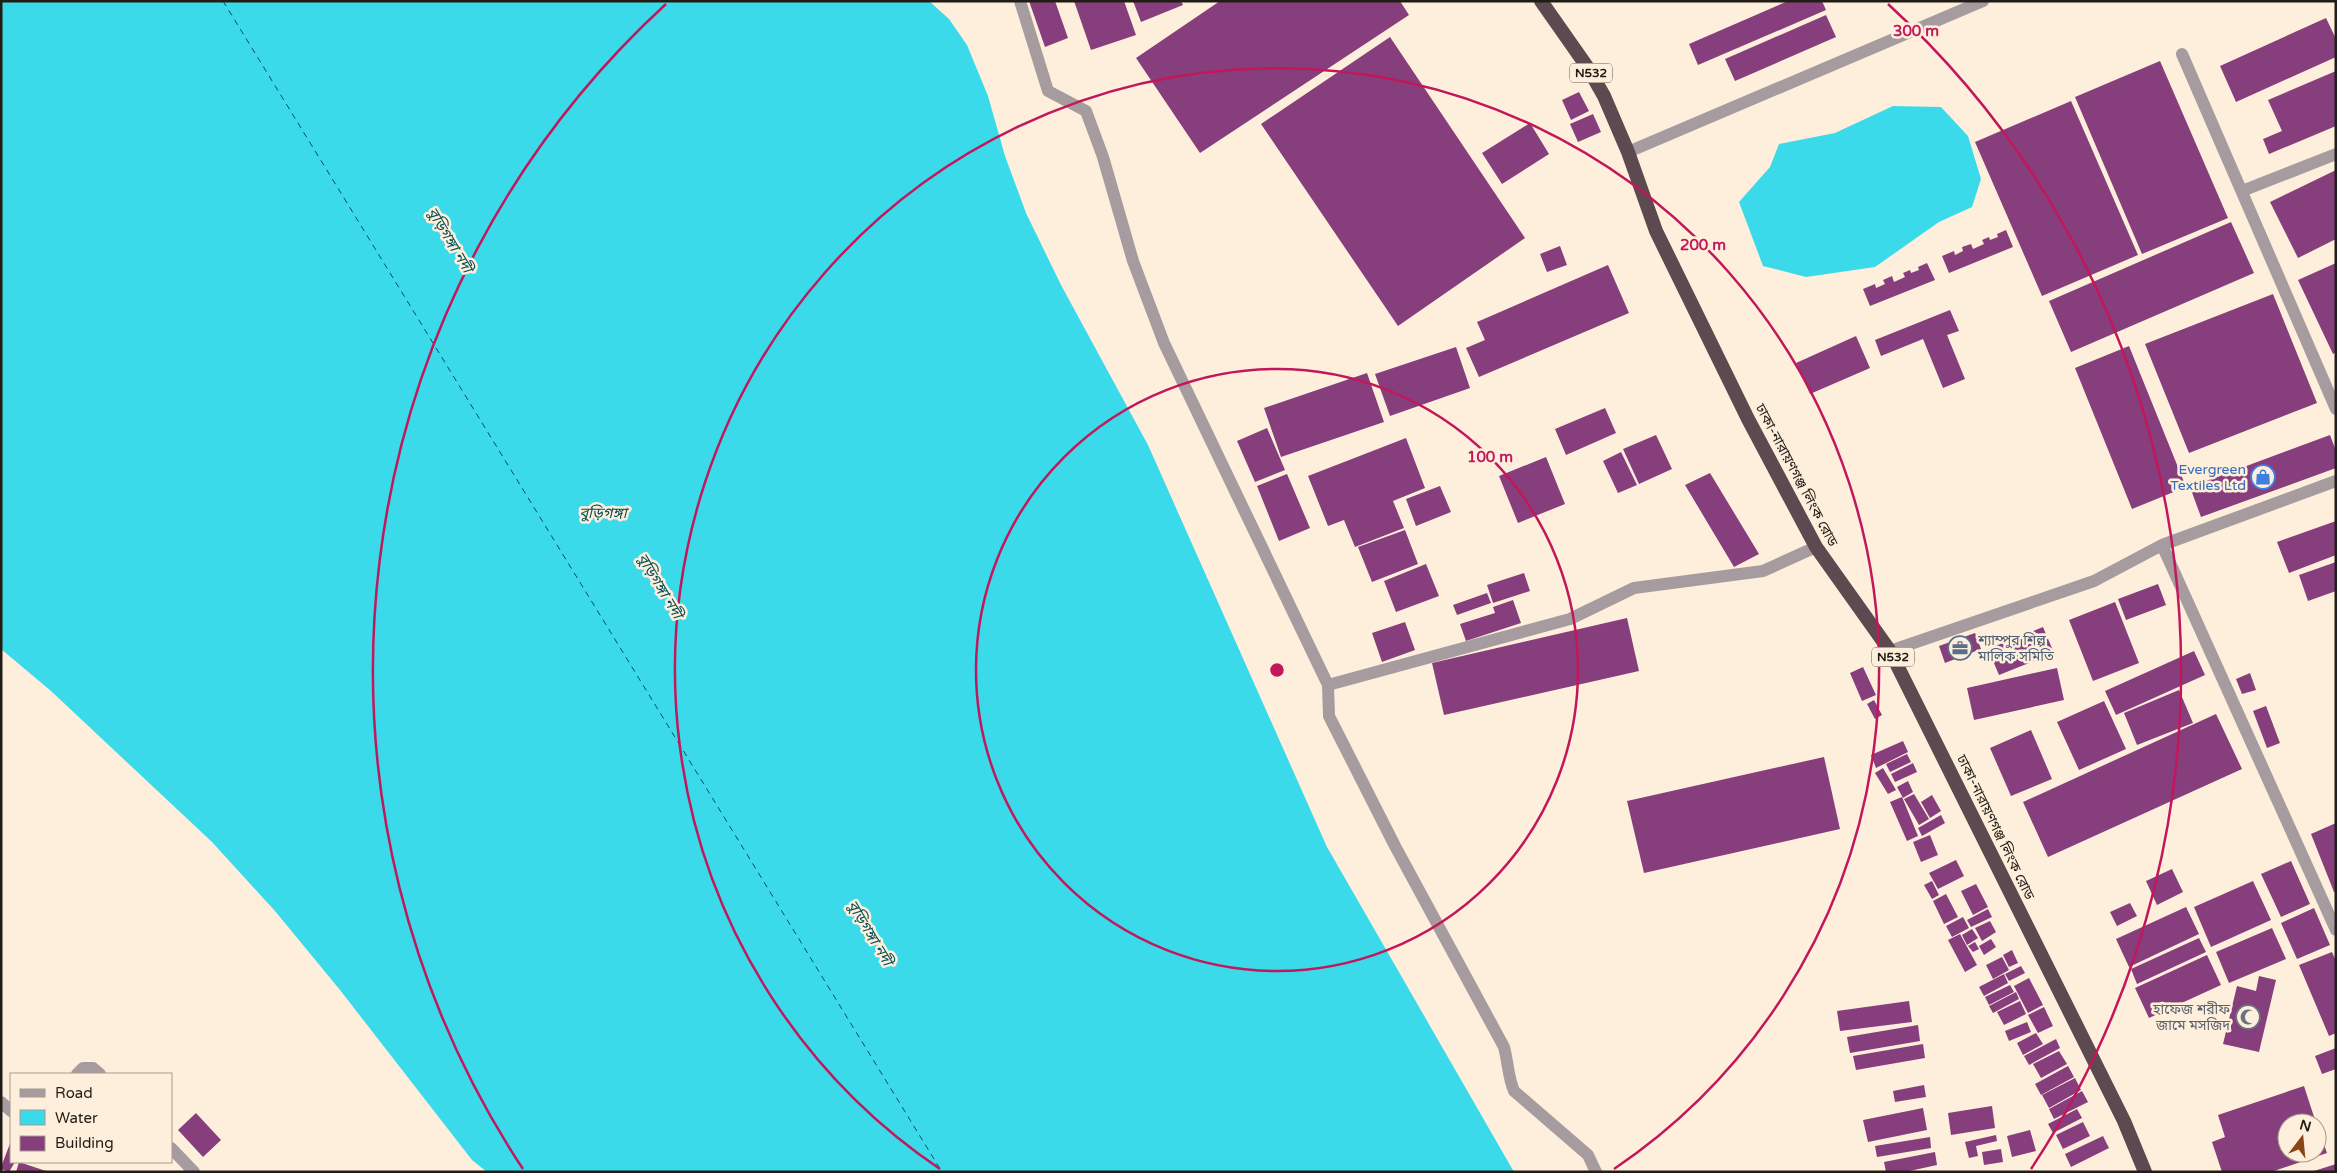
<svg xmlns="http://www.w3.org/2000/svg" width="2337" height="1173" font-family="'Varela Round','Noto Sans Bengali',sans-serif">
<rect width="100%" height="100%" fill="#fdefdc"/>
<path fill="#3adaeb" d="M1,1h928l20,18 18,26 21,51 17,60 21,57 35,72 87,160 179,402 187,325h-1027l-15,-12 -132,-170 -65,-79 -63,-69 -161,-151 -50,-42z
M1893,106l48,1 27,29 13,43 -9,28 -33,15 -64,45 -69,10 -43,-11 -24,-64 31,-35 9,-23 56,-11z"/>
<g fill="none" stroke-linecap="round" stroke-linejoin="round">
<path stroke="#094e55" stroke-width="1" stroke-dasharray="6 5" stroke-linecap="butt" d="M223,1l719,1171"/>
</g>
<path fill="#873e7c" d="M1029,1h26l13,37 -23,9z
M1074,1h50l12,34 -45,15z
M1133,1h48l2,4 -42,17z
M1220,1h180l9,14 -209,138 -64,-95z
M1788,1h34l4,9 -128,55 -9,-21z
M1826,15l10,22 -101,44 -10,-22z
M2326,18l10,21v18l-100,45 -16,-36z
M1390,37l135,201 -127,88 -137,-202z
M2160,61l68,157 -86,36 -67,-157z
M2336,71v55l-67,28 -6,-15 19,-8 -14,-31z
M1579,92l10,19 -18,9 -9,-20z
M2071,101l67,154 -96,41 -67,-154z
M1593,114l8,18 -23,10 -8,-18z
M1530,123l19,31 -47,30 -20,-31z
M2336,170v69l-38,19 -28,-56z
M2231,222l23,51 -183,79 -22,-51z
M2006,230l7,17 -64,26 -7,-17 12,-5 1,4 8,-4 -1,-4 9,-3 2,5 11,-5 -2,-4 7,-3 1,3 8,-3 -1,-3z
M1560,246l7,19 -20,7 -7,-18z
M1927,263l8,17 -65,26 -7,-17 12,-5 1,4 9,-4 -2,-4 9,-4 2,6 11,-5 -2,-4 7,-3 1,3 8,-3 -1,-3z
M2336,263v89l-3,2 -35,-74z
M1608,265l21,48 -150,64 -13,-29 19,-8 -8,-18z
M2273,294l44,109 -128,50 -44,-109z
M1950,310l9,21 -12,4 18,44 -22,9 -20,-49 -42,17 -6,-16z
M1856,336l14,32 -60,26 -14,-31z
M2129,346l57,141 -54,22 -57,-141z
M1456,347l14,41 -80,28 -15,-42z
M1367,373l17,49 -103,35 -17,-49z
M1605,408l11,25 -50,22 -11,-26z
M1267,428l18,42 -30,12 -18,-41z
M1656,435l16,34 -33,15 -16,-35z
M2330,435l6,16v17l-135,49 -11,-30z
M1406,438l19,50 -32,13 11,27 -49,19 -11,-27 -16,6 -20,-50z
M1621,452l16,33 -19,8 -15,-32z
M1546,457l19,47 -47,19 -19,-47z
M1710,473l49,81 -25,13 -49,-82z
M1287,474l23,54 -31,13 -22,-55z
M1440,486l11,26 -35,14 -10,-27z
M2336,521v34l-47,18 -12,-31z
M1405,530l13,34 -46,18 -14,-35z
M2336,562v29l-28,10 -9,-26z
M1426,564l13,32 -43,16 -12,-31z
M1524,573l6,18 -37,12 -6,-18z
M2158,584l8,21 -40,15 -8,-21z
M1487,593l4,10 -34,12 -4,-10z
M1513,600l8,23 -55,18 -6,-17 35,-11 -2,-6z
M2115,602l24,61 -46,18 -24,-61z
M1627,618l12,53 -195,44 -12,-52z
M1405,622l10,28 -33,12 -10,-29z
M2043,627l11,26 -55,22 -11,-26z
M1975,633l6,16 -36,14 -6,-17z
M2194,651l11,24 -89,40 -11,-24z
M1863,667l13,28 -14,6 -12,-28z
M2057,668l7,32 -90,20 -7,-32z
M2250,673l6,17 -14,4 -6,-15z
M2179,690l14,33 -56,22 -13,-32z
M1874,700l8,15 -7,4 -8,-15z
M2104,701l22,48 -47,21 -22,-48z
M2266,706l14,37 -13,5 -14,-37z
M2216,714l26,55 -194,88 -25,-55z
M2031,730l21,49 -41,17 -21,-48z
M1903,741l5,11 -32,16 -5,-13z
M1907,754l4,8 -21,10 -4,-8z
M1824,757l16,72 -196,44 -17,-72z
M1913,763l4,9 -22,10 -4,-8z
M1883,768l13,22 -8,4 -13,-21z
M1908,781l5,11 -10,6 -6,-11z
M1914,794l15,25 -10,6 -15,-26z
M1932,795l9,16 -11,7 -9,-16z
M1902,797l16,39 -11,5 -17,-39z
M1941,815l4,8 -23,13 -4,-8z
M2336,823v69h-2l-23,-58z
M1930,835l8,20 -17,7 -8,-20z
M1956,860l8,16 -26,13 -9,-16z
M2291,861l19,43 -29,13 -20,-43z
M2172,869l11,23 -26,13 -11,-24z
M1932,881l7,14 -7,4 -8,-14z
M2253,881l18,39 -60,27 -17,-40z
M1976,884l12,23 -15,8 -12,-24z
M1946,894l12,23 -14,7 -11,-23z
M2130,903l7,13 -20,10 -7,-14z
M2186,907l13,27 -70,33 -13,-28z
M2314,908l16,37 -33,14 -16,-36z
M1988,909l4,8 -21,10 -4,-7z
M1963,917l6,11 -17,9 -6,-11z
M1990,921l6,11 -14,9 -7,-13z
M2272,928l14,31 -57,24 -13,-31z
M1972,929l6,9 -11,7 -5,-10z
M1960,934l17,31 -12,7 -17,-32z
M2199,938l7,14 -69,32 -6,-15z
M1991,939l5,8 -12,8 -5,-9z
M1975,942l4,7 -6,3 -5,-6z
M2012,950l6,13 -9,4 -6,-12z
M2332,952l4,9v72l-7,3 -30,-71z
M2207,955l14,30 -72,33 -14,-30z
M2002,957l7,13 -16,9 -7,-14z
M2021,966l4,7 -16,8 -4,-7z
M2004,974l4,9 -24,13 -5,-9z
M2259,976l17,4 -17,72 -36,-8 14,-58 19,5z
M2029,978l14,27 -15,8 -14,-27z
M2010,985l4,7 -25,13 -4,-8z
M2016,992l3,7 -26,14 -4,-7z
M1909,1001l3,21 -72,9 -3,-20z
M2020,1001l6,13 -22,11 -7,-13z
M2044,1007l9,19 -15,7 -10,-18z
M2027,1022l4,10 -22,9 -4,-10z
M1918,1025l2,16 -70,12 -3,-16z
M2036,1033l7,11 -20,11 -6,-12z
M2056,1039l4,9 -31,17 -5,-9z
M1923,1044l2,14 -69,12 -3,-14z
M2336,1048v21l-14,5 -7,-18z
M2059,1051l8,13 -26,14 -8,-14z
M2068,1066l6,11 -33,18 -6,-11z
M2075,1078l6,12 -32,18 -7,-13z
M1924,1085l2,12 -31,5 -2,-11z
M2304,1086l12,37h-29v30h30v-28l10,28 -56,19h-49l-10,-30 13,-5 -7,-22z
M2082,1091l6,11 -34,17 -5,-10z
M1992,1106l3,22 -44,7 -3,-22z
M1923,1108l4,22 -59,12 -5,-22z
M2077,1109l5,9 -29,15 -5,-9z
M196,1113l25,27 -18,17 -25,-27z
M2083,1122l7,14 -27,13 -7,-14z
M2030,1130l6,21 -24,6 -5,-21z
M1996,1135l1,6 -21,5 2,10 -9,2 -4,-16z
M2103,1136l6,12 -38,19 -6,-13z
M1930,1137l1,11 -54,9 -2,-11z
M11,1141v21h4l-6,10 -8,-3v-2z
M2001,1149l2,13 -19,3 -2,-13z
M1935,1152l2,13 -32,7h-19l-2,-10z
M19,1162l27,9 -1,1h-29z
M2336,1164v8h-22v-1z"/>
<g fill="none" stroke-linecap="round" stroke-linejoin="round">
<path stroke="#a69b9e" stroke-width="12" d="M1020,1l28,90 38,20 17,46 30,104 31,82 164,342 1,31 66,130 109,201c4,15 4,30 10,44l74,64 8,17
M2182,54l154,355
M1628,152l355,-151
M2242,191l94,-37
M2162,545l174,385
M1890,651l204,-70 68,-36 174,-64
M1328,685l242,-66 64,-31 129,-17 53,-24
M77,1074l6,-6h10l7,6
M1,1102l10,9
M171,1148l23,24"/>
<path stroke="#5d4a50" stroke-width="14" d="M1541,1l47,67 16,28 24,56 28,79 92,188 68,128 74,104 234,470 21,51"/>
</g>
<g fill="none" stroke="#c2185b" stroke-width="2.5">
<circle cx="1277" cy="670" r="301"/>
<path d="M940 1169A602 602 0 1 1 1614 1169"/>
<path d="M523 1169A904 904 0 0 1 666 4M1888 4A904 904 0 0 1 2031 1169"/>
</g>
<defs>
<g id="shop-ring" transform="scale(1.25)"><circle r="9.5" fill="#fdefdc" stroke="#3f7fe0" stroke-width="1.5"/><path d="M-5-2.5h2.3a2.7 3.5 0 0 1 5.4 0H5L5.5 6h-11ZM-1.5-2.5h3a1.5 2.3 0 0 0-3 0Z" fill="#3f7fe0"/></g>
<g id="office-ring" transform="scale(1.25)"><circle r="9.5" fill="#fdefdc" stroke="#5c6f8a" stroke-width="1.5"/><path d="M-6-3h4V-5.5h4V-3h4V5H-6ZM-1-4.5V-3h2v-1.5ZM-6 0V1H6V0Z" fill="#5c6f8a"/></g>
<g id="mosque-ring" transform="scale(1.25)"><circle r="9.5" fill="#fdefdc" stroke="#6b7280" stroke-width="1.5"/><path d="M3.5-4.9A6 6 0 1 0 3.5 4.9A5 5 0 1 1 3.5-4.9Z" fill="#6b7280"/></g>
</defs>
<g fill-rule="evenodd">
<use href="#shop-ring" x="2263" y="477"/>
<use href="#office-ring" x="1960" y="648"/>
<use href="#mosque-ring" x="2248" y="1017"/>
</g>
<g text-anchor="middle" stroke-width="5" stroke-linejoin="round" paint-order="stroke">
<g fill="#fdefdc" stroke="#635b51" stroke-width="1">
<rect x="1570" y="63.5" width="42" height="19" rx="4"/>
<rect x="1872" y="647.5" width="42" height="19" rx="4"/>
</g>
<g font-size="12" font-weight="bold" fill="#211c15">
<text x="1591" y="77">N532</text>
<text x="1893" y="661">N532</text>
</g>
<g font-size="14" fill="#366cbe" stroke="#fdefdc" text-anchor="end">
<text x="2246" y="474">Evergreen<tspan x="2246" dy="16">Textiles Ltd</tspan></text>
</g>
<g font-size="14" fill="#211c15" stroke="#fdefdc">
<text transform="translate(1797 475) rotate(62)" y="5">ঢাকা-নারায়ণগঞ্জ লিংক রোড</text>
<text transform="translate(1996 827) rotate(64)" y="5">ঢাকা-নারায়ণগঞ্জ লিংক রোড</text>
</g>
<g font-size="14" fill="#4e5e75" stroke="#fdefdc" text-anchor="start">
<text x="1978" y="645">শ্যাম্পুর শিল্প<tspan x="1978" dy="16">মালিক সমিতি</tspan></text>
</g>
<g font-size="14" fill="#5b616d" stroke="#fdefdc" text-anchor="end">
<text x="2230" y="1014">হাফেজ শরীফ<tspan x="2230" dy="16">জামে মসজিদ</tspan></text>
</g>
<g font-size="15" font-style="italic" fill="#094e55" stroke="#fdefdc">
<text transform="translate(450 240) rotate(59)" y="5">বুড়িগঙ্গা নদী</text>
<text x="603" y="518">বুড়িগঙ্গা</text>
<text transform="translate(660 586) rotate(59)" y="5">বুড়িগঙ্গা নদী</text>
<text transform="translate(870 933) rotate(59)" y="5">বুড়িগঙ্গা নদী</text>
</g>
</g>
<circle cx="1277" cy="670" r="8" fill="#c2185b" stroke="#fdefdc" stroke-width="2.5"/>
<g font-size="15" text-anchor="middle" font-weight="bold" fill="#c2185b" stroke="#fdefdc" stroke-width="5" stroke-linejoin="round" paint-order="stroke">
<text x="1916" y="36">300 m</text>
<text x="1703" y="250">200 m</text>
<text x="1490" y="462">100 m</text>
</g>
<rect width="2337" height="1173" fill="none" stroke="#211c15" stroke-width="5"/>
<rect x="10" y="1073" width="162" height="90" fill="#fdefdc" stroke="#a59b8c"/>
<rect x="20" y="1089" width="25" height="8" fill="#a69b9e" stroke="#a59b8c"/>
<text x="55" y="1098" font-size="15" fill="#211c15">Road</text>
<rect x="20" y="1110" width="25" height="15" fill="#3adaeb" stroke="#a59b8c"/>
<text x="55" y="1123" font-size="15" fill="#211c15">Water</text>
<rect x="20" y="1136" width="25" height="15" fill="#873e7c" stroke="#a59b8c"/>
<text x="55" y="1148" font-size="15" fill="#211c15">Building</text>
<g transform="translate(2302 1138) rotate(16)"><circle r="24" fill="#fdefdc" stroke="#a59b8c"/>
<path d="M0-4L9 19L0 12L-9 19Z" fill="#894517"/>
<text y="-8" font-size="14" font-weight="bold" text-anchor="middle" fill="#211c15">N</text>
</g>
</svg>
